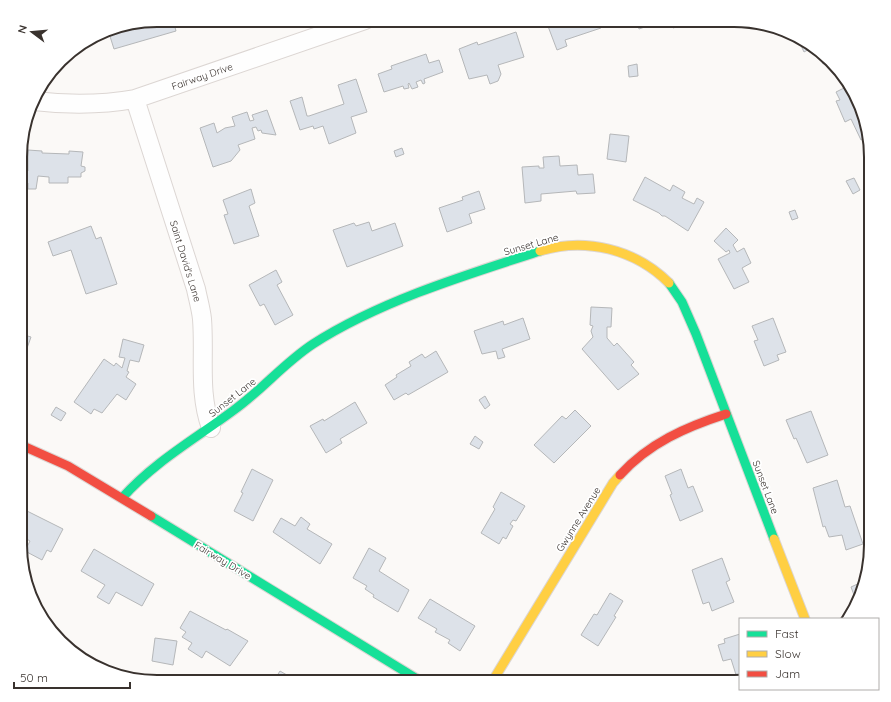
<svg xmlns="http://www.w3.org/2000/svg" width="891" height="702" font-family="Quicksand,sans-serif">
<rect width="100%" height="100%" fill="#fbf9f7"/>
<path fill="#dde2e9" stroke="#b5b7b9" d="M157,20h16l3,11 -62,18 -6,-19 4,-3z
M550,20h49l2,8 -36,12 2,6 -10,4 -11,-29z
M636,20h29l-26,9z
M670,20h19l1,3 -17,5z
M516,32l8,25 -26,8 3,9 -3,7 -8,3 -3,-9 -18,4 -10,-30 18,-7 1,3z
M797,37l16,10 -9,5z
M816,49l9,5 5,7 -7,3z
M426,54l3,9 10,-3 4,12 -19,7 1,4 -2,1 -2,-4 -5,2 2,5 -6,2 -3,-6 -1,1 1,4 -5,1 -1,-3 -19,6 -6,-18 14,-5 -1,-3z
M637,64l1,12 -9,1 -1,-11z
M356,79l11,33 -16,5 5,16 -27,11 -6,-18 -9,3 -1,-3 -13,4 -10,-29 12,-4 5,19h2l35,-12 -6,-19z
M848,86l13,18 6,33 -6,3 -10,-21 -6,3 -9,-21 4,-1 -4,-8z
M267,110l9,25 -14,-2 -1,-3 -3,1 -2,-4 -4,1 3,11 -17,6 2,5 -9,11 -18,6 -13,-39 14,-5 3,10 8,-5 10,-2 -3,-9 15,-5 3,9 4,-1 -2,-5z
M610,134l19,2 -3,26 -19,-3z
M402,148l2,6 -8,3 -2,-6z
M28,150l14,1v2l27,1v-3l14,1 -2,14 4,1v4l-4,2v4h-13v6h-19v-6l-11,-1 -2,13h-8v-6h-2l1,-12h1z
M559,156l1,10 17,-1 1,10 15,-1 2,19 -18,1 -1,-3 -35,3v7l-16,2 -3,-36 17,-1v2h5l-1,-11z
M645,177l25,14 3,-6 12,7 -3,6 12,6 3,-6 7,4 -16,29 -23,-15h-3l-3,-3 -26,-13z
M854,178l6,12 -7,4 -7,-13z
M251,189l4,14 -6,3 10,30 -25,8 -10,-29 4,-1 -5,-14z
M479,191l6,18 -16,5 3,9 -25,9 -8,-24 24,-8 -1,-3z
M795,210l3,8 -6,2 -3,-8z
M369,222l3,9 23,-8 8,23 -56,21 -14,-37 21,-7 2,3z
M91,226l5,13 5,-2 16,47 -31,10 -15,-44 -18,6 -5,-14z
M726,228l12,12 -5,5 4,7 7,-4 7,15 -9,5 7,14 -15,7 -16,-30 12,-6 -1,-3 -3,2 -12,-11z
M276,270l6,12 -5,3 16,30 -18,10 -11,-21 -4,2 -11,-21z
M591,307l21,1 -1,19h-4v11l7,8 3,-3 17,19 -3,3 8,9 -21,16 -36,-41 11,-12 -2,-6 2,-5 -3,-1z
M523,318l7,21 -28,10 3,8 -7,2 -2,-8 -14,3 -8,-23 29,-10 1,4z
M773,318l13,34 -9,3 2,5 -15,6 -10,-25 4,-1 -6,-14z
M21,334l10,3 -10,28z
M123,339l21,6 -5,17 -9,-2 -3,11 2,1 -3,5 10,7 -10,16 -9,-6 -15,19 -8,-4 -3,5 -17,-12 30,-43 10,7 2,-3 6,5 3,-10 -6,-1z
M436,351l12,21 -40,23 -2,-2 -12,7 -9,-15 12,-8 -1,-2 15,-9 -2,-4 13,-8 3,4z
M485,396l5,9 -5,4 -6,-9z
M355,402l12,21 -27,16 2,4 -16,10 -16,-27 13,-7 1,2z
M56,407l10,6 -5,8 -10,-6z
M575,410l16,16 -37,37 -20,-18 28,-29 4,3z
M811,411l17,44 -21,8 -11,-25 -2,1 -8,-19z
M475,436l8,6 -4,7 -9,-5z
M252,469l21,11 -20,41 -19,-10 9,-18 -2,-1z
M681,469l7,19 5,-2 10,25 -23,10 -10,-26 2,-1 -7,-18z
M837,480l8,27 5,-1 13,38 -17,6 -4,-15 -13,2 -4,-11 -2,1 -10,-39z
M501,492l24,14 -9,15 -3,-1 -3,4 3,2 -7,13 -3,-2 -4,7 -18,-11 14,-24 -2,-2z
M23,509l40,20 -12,23 -4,-2 -5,10 -17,-9 5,-10 -10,-6v-21z
M301,517l9,7 -3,5 25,15 -12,20 -47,-32 8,-14 14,8z
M369,548l17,10 -7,13 30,19 -11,22 -25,-15 1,-2 -9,-6 2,-3 -14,-8z
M94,549l60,35 -12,22 -26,-14 -7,12 -12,-7 8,-12 -24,-14z
M722,558l8,22 -4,2 8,20 -22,9 -3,-9 -6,2 -11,-34z
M864,581l-3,17 -4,5 -6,-16z
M610,593l13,8 -9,15 2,1 -18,29 -17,-11 13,-21 3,1z
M430,599l45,27 -15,25 -12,-8 2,-3 -15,-8 2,-3 -19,-11z
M190,611l36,19 1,-1 21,12 -18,25 -24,-15 -4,7 -14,-9 4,-6 -10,-6 4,-5 -6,-4z
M740,634v47h-2l-7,-22 -8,2 -5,-16 7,-2 -1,-4z
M155,638l22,3 -4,24 -21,-4z
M76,646l12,13 -2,1 -15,-9z
M280,671l12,7 2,-2 10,6h-31z
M259,677l9,5h-12z"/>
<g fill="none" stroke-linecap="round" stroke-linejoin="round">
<g stroke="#dcd6d3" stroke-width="20">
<path id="street" d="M135,99l61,190c2,10 5,20 6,30 3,37 -4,73 9,109
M34,101c34,4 67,4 101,-2l230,-79"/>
</g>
<g stroke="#dcd6d3" stroke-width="11">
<path id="fast" d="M669,283l13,19 14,32 78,205
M122,498c32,-36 73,-59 112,-88 28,-20 50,-47 79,-66 65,-42 152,-69 227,-93
M151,516l271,166"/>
</g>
<g stroke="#dcd6d3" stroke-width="11">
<path id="slow" d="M540,251c45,-14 95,-2 129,32
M774,539l31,80
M492,682l121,-199 7,-8"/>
</g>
<g stroke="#dcd6d3" stroke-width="11">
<path id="jam" d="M21,445l47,21 83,50
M620,475c29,-32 66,-48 106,-61"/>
</g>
<use href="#street" stroke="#fefefe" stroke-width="18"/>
<use href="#fast" stroke="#16e098" stroke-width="9"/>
<use href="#slow" stroke="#ffcf43" stroke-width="9"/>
<use href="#jam" stroke="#f24e42" stroke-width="9"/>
</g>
<g text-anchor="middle" stroke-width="3.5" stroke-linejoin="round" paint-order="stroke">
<g font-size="10" fill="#39322e" stroke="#fff">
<text transform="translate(202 76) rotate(-19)" y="4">Fairway Drive</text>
<text transform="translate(531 244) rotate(-16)" y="4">Sunset Lane</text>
<text transform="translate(186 261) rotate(73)" y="4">Saint David's Lane</text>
<text transform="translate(232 397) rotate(-38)" y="4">Sunset Lane</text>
<text transform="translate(766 487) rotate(69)" y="4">Sunset Lane</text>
<text transform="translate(578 519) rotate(-58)" y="4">Gwynne Avenue</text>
<text transform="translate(223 560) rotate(31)" y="4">Fairway Drive</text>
</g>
</g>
<path d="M0 0H891V702H0ZM157 27H734A130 130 0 0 1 864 157V545A130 130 0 0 1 734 675H157A130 130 0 0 1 27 545V157A130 130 0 0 1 157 27Z" fill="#fff" fill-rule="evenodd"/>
<path fill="none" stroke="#39322e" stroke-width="2" d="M157 27H734A130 130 0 0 1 864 157V545A130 130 0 0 1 734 675H157A130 130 0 0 1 27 545V157A130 130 0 0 1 157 27Z"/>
<rect x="739" y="618" width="140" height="72" fill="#ffffff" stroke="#b0adab"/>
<rect x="747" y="631" width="20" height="6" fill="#16e098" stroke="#b0adab"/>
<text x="775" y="638" font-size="12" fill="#39322e">Fast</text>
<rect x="747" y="651" width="20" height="6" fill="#ffcf43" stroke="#b0adab"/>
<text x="775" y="658" font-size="12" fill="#39322e">Slow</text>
<rect x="747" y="671" width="20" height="6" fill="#f24e42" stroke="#b0adab"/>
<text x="775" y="678" font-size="12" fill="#39322e">Jam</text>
<g transform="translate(32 32) rotate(286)" stroke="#ffffff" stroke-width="3" paint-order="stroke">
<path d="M0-3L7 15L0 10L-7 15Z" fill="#39322e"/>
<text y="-6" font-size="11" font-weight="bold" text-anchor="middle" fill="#39322e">N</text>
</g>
<path d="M14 682v6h116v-6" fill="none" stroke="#39322e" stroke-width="2"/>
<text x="20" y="682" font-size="12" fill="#39322e" stroke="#ffffff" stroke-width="3" paint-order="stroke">50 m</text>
</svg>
